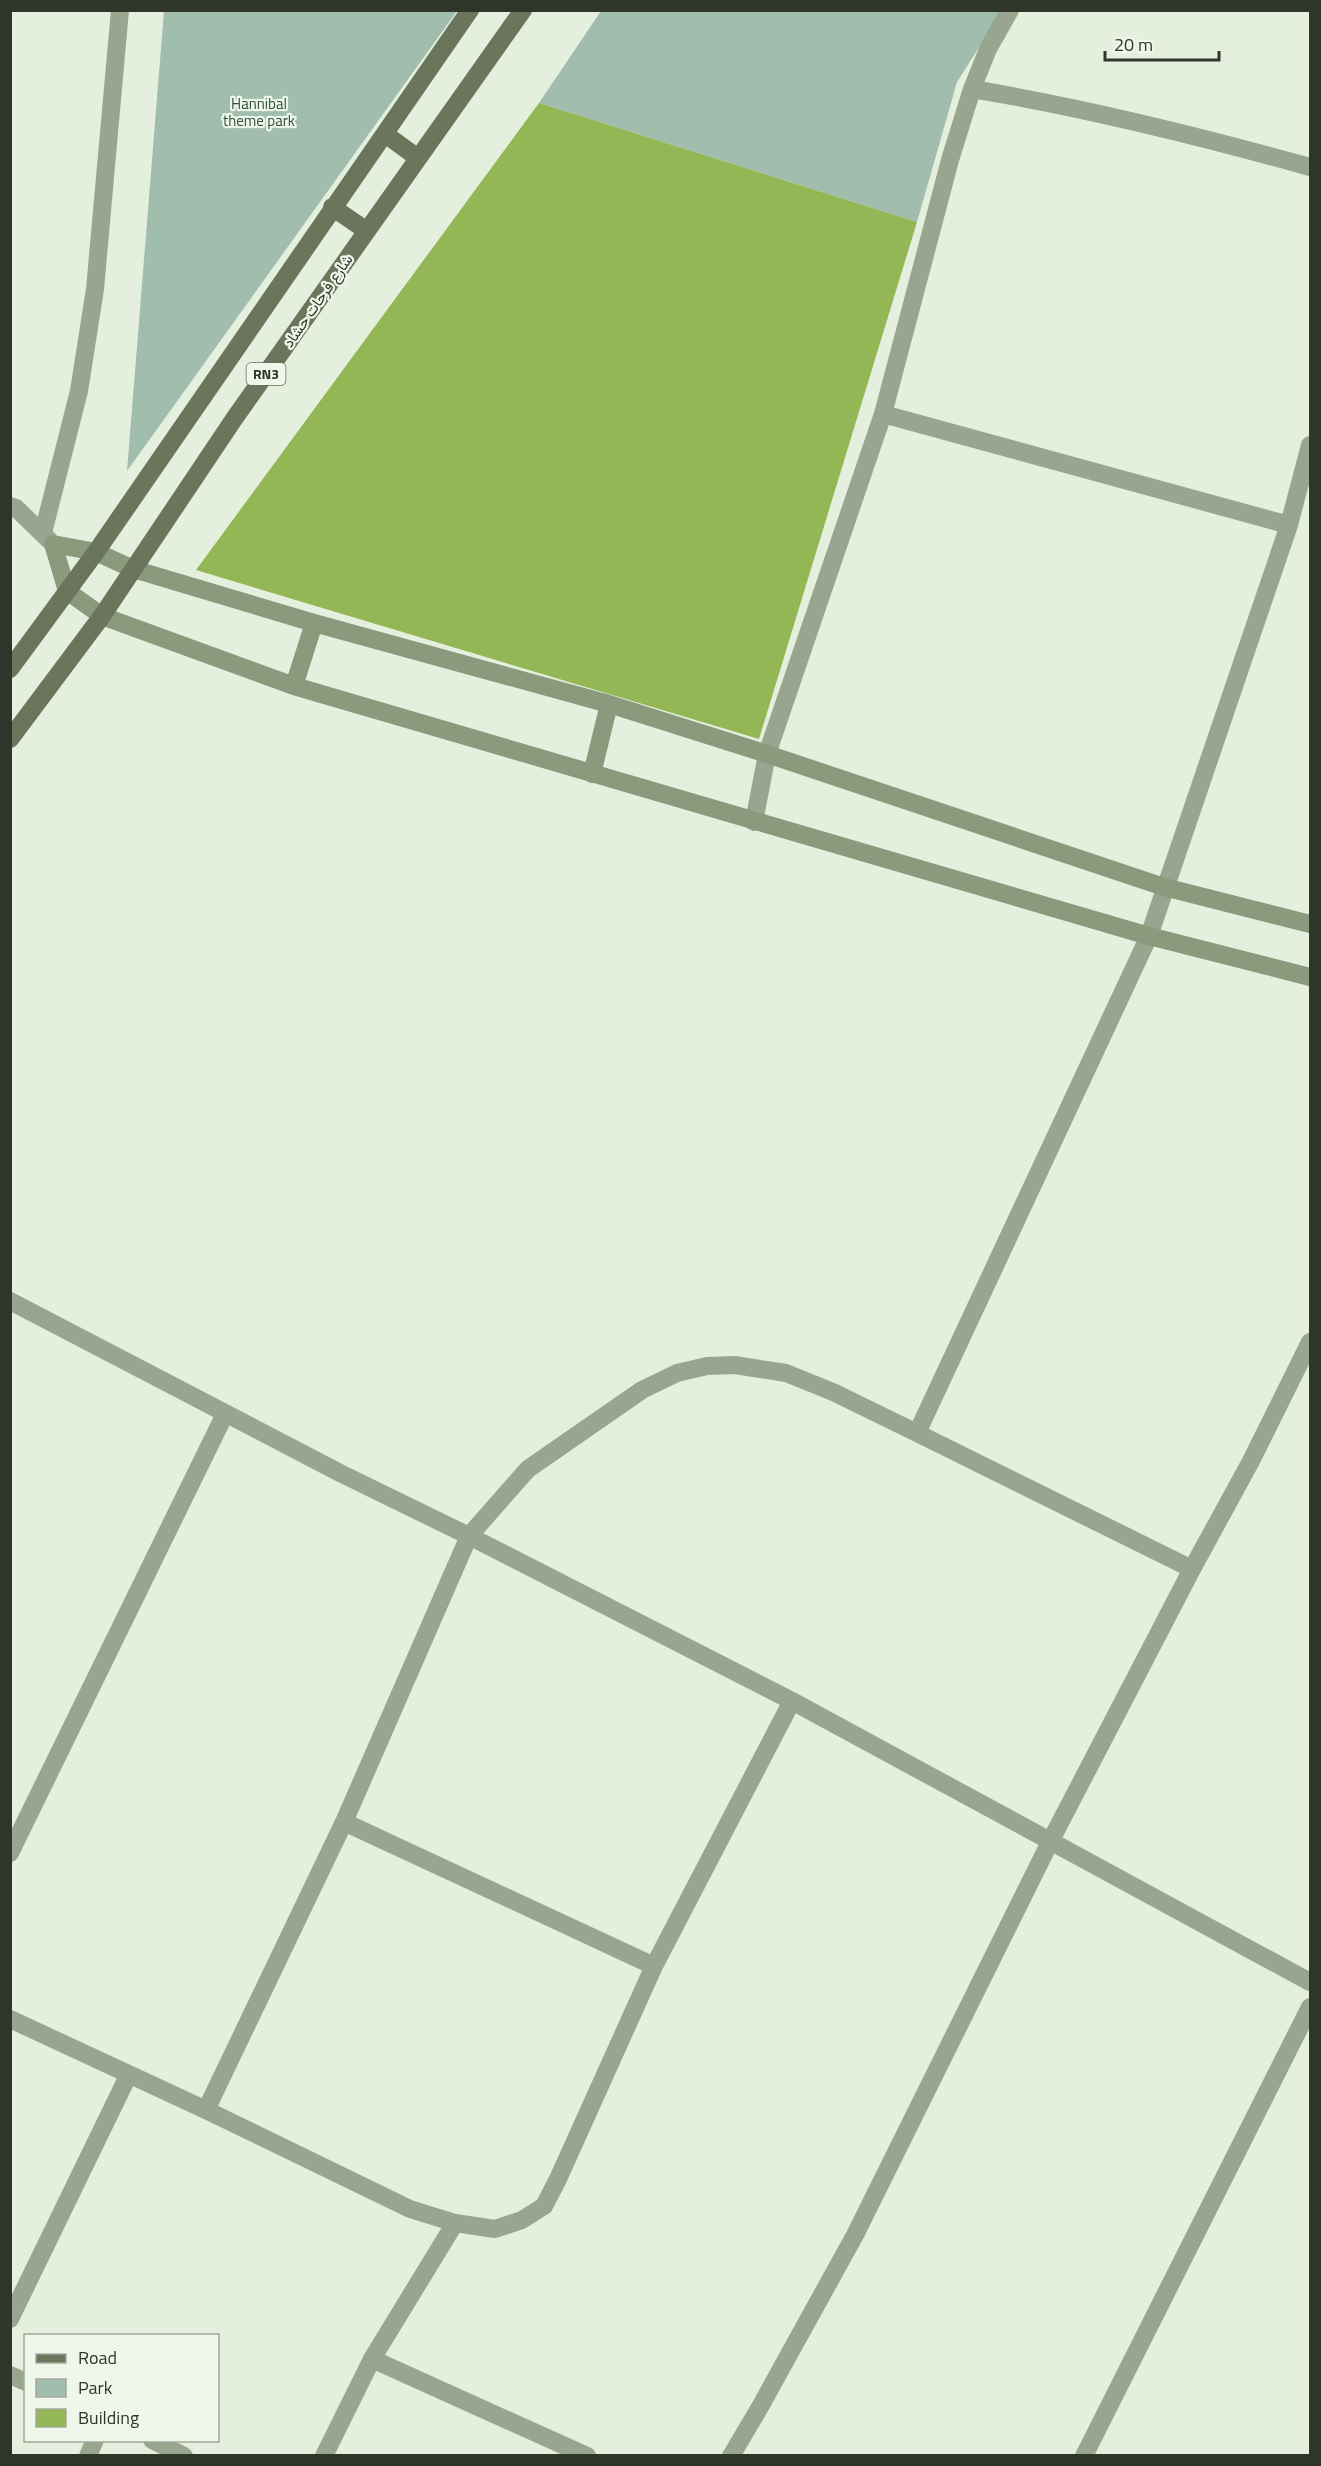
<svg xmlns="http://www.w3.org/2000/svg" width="1321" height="2466" font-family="'Titillium Web',Vazirmatn,sans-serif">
<rect width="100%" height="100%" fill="#e4efde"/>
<path fill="#a0bdad" d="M164,11h293l-330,460z
M601,11h401l-45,71 -40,140 -378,-119z"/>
<path fill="#92b754" d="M539,103l378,119 -158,517 -563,-169z"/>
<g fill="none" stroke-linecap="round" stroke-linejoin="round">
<path stroke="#99a68f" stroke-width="18" d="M972,89c114,19 227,47 338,78
M883,414l406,111
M10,506l6,2 33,32
M43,533l36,-142 16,-102 25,-279
M754,822l13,-68 116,-340 67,-254 22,-71 16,-40 22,-39
M10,1301l330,172 129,63 323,165 518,281
M917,1433l232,-497 140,-411 21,-80
M344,1822l310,144
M10,1853l215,-439
M10,2019l196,91 204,99 45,14 40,6 27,-9 22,-14 14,-27 96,-213 138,-265
M206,2110l138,-288 125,-286 59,-67 114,-79 35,-17 30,-7 28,-1 51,8 47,19 84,41 275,136
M10,2319l119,-245
M372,2359l215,97
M10,2375l16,7
M152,2440l32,16
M88,2456l7,-16
M324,2456l48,-97 83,-136
M731,2456l29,-49 95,-172 195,-393 142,-273 59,-108 59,-119
M1084,2456l226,-449"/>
<path stroke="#8b997d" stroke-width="18" d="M294,686l20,-63
M592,774l17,-70
M1310,924l-146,-37 -397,-133 -158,-50 -295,-81 -181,-54 -37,-17 -43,-8 14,47 35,25 192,70 855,250 161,41"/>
<path stroke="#6a755c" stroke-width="18" d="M385,134l33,24
M332,207l35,24
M10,669l86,-117 374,-542
M10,739l92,-123 132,-197 289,-409"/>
</g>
<g text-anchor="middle" stroke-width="4.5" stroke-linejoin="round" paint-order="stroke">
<rect fill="#eef7ea" stroke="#696f64" stroke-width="1.5" x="246.5" y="363" width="39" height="22" rx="4.5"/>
<g font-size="14" font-weight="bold" fill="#30352a">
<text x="266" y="379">RN3</text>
</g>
<g font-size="15" fill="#305040" stroke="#eef7ea">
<text x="259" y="109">Hannibal<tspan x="259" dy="17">theme park</tspan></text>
</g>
<g font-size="15" fill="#30352a" stroke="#eef7ea">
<text transform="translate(318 301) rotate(-55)" y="5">شارع فرحات حشاد</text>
</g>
</g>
<rect width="1321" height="2466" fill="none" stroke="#30352a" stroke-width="24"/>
<rect x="24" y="2334" width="195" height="108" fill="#eef7ea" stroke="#a2a99d" stroke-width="1.5"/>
<rect x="36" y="2354" width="30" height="9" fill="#6a755c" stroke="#a2a99d" stroke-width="1.5"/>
<text x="78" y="2364" font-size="18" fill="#30352a">Road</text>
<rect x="36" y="2379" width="30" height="18" fill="#a0bdad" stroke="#a2a99d" stroke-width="1.5"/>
<text x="78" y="2394" font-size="18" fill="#30352a">Park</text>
<rect x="36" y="2409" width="30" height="18" fill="#92b754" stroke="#a2a99d" stroke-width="1.5"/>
<text x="78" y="2424" font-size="18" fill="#30352a">Building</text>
<path d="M1105 51v9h114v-9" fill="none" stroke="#30352a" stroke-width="3"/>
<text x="1114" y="51" font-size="18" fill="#30352a" stroke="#eef7ea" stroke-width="4.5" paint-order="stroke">20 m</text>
</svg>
